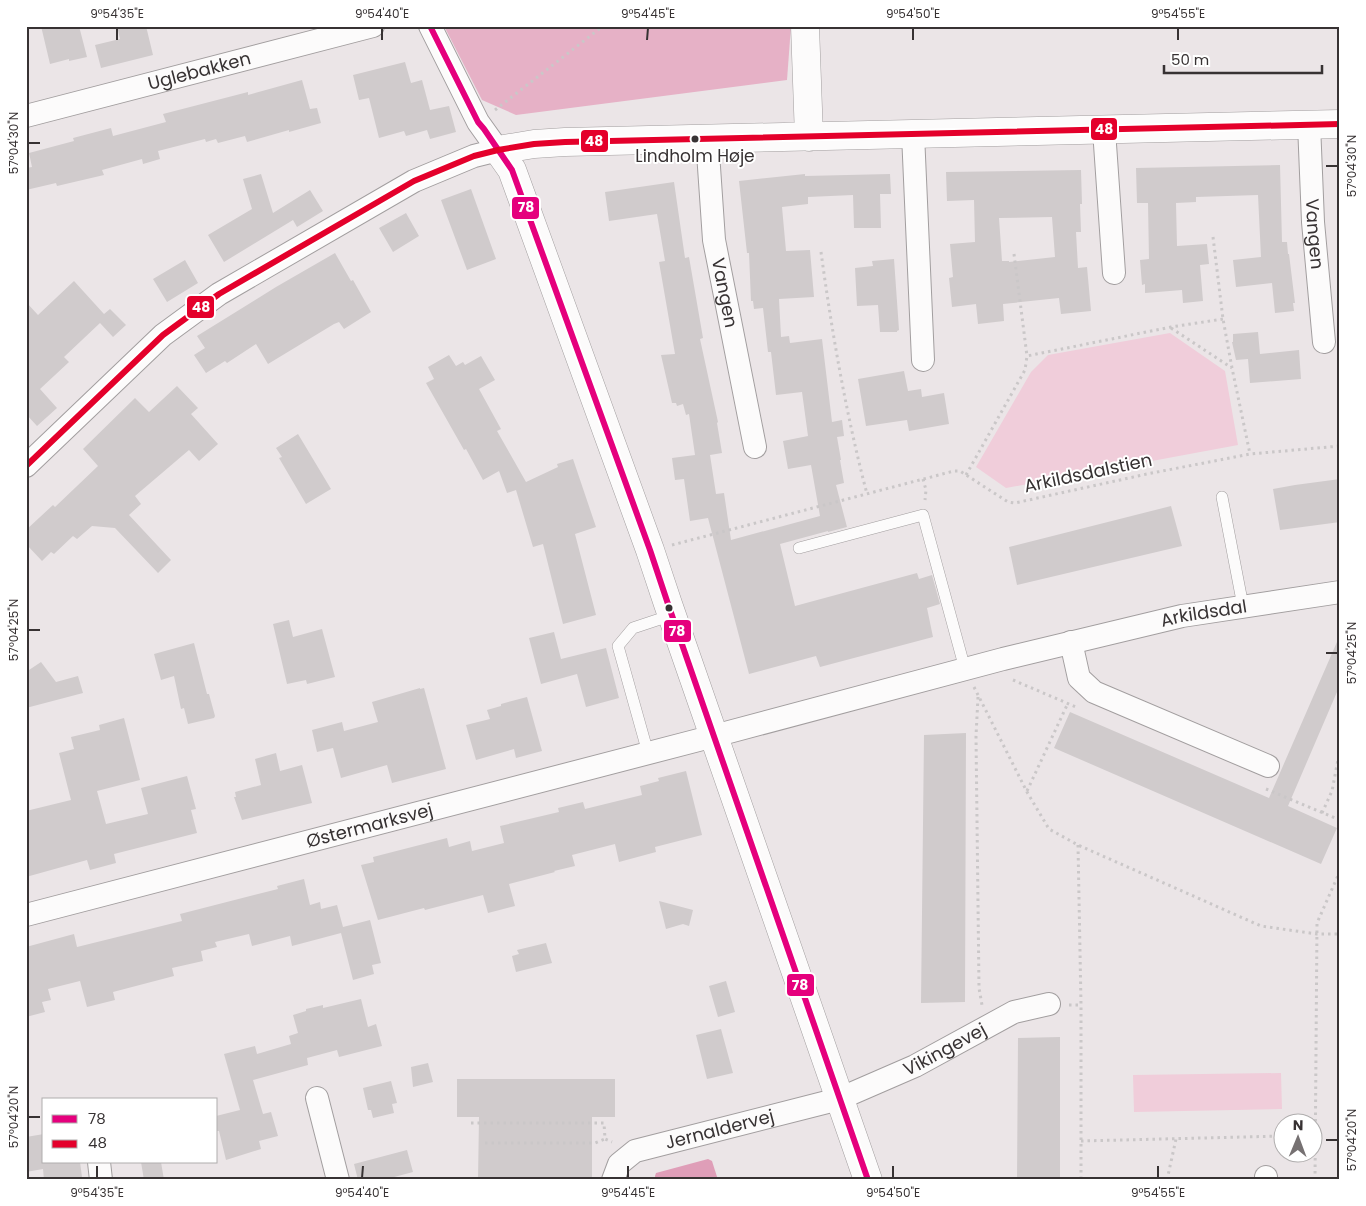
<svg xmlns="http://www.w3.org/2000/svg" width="1366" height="1206" font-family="Poppins,sans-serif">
<rect width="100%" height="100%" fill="#ebe5e7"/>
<path fill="#f0cdda" d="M1170,333l55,38 13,74 -232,43 -30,-21 55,-95 17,-17z
M1281,1073l1,36 -148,3 -1,-37z"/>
<path fill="#e6b1c6" d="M444,26h347l-4,54 -271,35 -34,-15z"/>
<path fill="#df9eb8" d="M708,1159l4,2 6,19h-62l-1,-4 1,-3z"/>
<path fill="#d0cbcc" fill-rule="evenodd" d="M41,26h38l8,31 -18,4v-2l-19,5z
M117,26h29l7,29 -52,13 -6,-23 25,-6z
M405,62l6,21 11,-3 8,30 19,-4 7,26 -26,7 -3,-9 -21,6 -2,-5 -25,7 -10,-40 -10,2 -6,-25z
M302,80l8,29 7,-1 4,15 -32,9v-2l-42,12 -2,-6 -27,7 -2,-4 -10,3 -1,-3 -47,12 2,8 -17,5 -1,-5 -40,11 2,5 -47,11 -1,-3 -30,7v-22l6,-1 -3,-14 45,-12 -1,-3 38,-10 2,8 53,-14 -3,-8 85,-22v3z
M1280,165l2,77h5l1,12h1l6,49h-2l1,8 -19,2 -3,-30 -36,4 -3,-27 28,-3 -3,-62 -62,2v5l-20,1 1,43 30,-2 2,20 -9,1 3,36 -20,2 -1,-13 -37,3v-9l-3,1 -2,-25 9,-1 -1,-56h-11l-1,-35z
M1081,170l1,34h-2l1,28h-5l2,36 9,-1 4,44 -30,3 -2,-16 -56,6 1,17 -26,3 -2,-20 -24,3 -3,-29 4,-1 -3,-33 25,-2 -1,-42 -27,1 -1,-29zM1052,217l3,40 -46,5v-1h-7l-3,-43z
M261,174l12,39 37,-23 13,21 -26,16 -4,-7 -69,42 -16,-27 44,-26 -9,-30z
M805,174v2l85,-2 1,20h-11l1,34h-27l-1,-33 -45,2v7l-26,3 4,44 24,-1 4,47 -35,2 2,38 8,-1 1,7 32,-4 10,83 10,-2 2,16 -7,1 4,23h-1l4,23 -8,2 11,42 -19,5v-1l-48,13 15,62 122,-33 2,6 13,-4 8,29 -13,4 6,29 -113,30 -4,-11 -67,18 -41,-156 -18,3 -6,-42 -9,1 -3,-22 23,-3 -6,-41 -3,1 -3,-11 -6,2 -1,-3h-4l-11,-48 14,-1 -16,-92 6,-1 -8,-47 -48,7 -4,-29 69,-10 11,76 4,-1 14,81 -3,1 18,83 -1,1 5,30 -12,2 6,39 8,-1 7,47 89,-24 -9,-51 -23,4 -5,-28 25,-5 -6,-44 -26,3 -5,-43h-3l-5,-44 -9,1 -1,-8h-2l-2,-48h-2l-8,-72z
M471,189l25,70 -29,11 -26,-70z
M406,213l13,23 -26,16 -14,-24z
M335,253l16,28 2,-1 18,32 -27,17 -5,-7 -5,2 -66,40 -12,-20 -29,19 -2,-2 -19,12 -12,-18 11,-7 -8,-12 79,-49z
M894,259l5,71 -2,1v1h-17l-2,-27 -21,1 -2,-38 18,-2 -1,-5z
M185,260l13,23 -31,19 -14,-23z
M74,281l30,33 6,-5 16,16 -13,12 -13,-14 -36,34 5,5 -29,27 17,19 -20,18 -11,-12v-112l12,13z
M1258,332l2,22 39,-4 2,29 -51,4 -2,-24 -12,1 -4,-18h1v-8z
M449,355l7,11 7,-4 2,3 16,-9 14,24 -16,9 22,40 -4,2 29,51 32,-15 -1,-3 16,-5 23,68 -21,7 21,81 -33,9 -20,-80 -10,3 -17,-57 -9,3 -8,-22 -16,9 -17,-31 -2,1 -38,-67 8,-4 -6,-12z
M904,371l4,20 13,-2 1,8 22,-4 5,31 -40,7 -2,-11 -41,6 -8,-47z
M177,386l21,22 -7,6 27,30 -19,17 -10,-11 -54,46 6,8 -12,11 42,45 -13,13 -43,-45 -23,-2 -15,13 -4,-3 -19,18 -3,-2 -9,9 -16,-17v-14l27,-25 2,2 43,-41 -15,-17 52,-51 14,14z
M298,434l33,55 -25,15 -27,-46 3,-1 -6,-9z
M1340,479v43l-60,8 -7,-41 22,-4z
M1171,506l11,40 -165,39 -8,-38z
M289,620l4,17 29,-8 13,48 -28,7 -1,-4 -19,4 -14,-60z
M554,632l7,27 45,-11 13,50 -33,9 -9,-33 -36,10 -12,-46z
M1340,635v50l-52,121 49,22 -16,36 -267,-116 16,-36 199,86z
M194,643l13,51h2l6,22 -1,2 -26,6 -4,-16 -3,1 -7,-33 -13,4 -7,-26z
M41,662l15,20 22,-6 5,17 -57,15v-36z
M420,688v1l4,-1 22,81 -54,14 -5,-18 -46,13 -8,-30 -16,4 -5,-22 30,-8 2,9 34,-9 -6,-20z
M527,697l15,54 -26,7 -2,-9 -38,11 -10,-35 24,-6 -3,-9 14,-4v-2z
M124,718l16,62 -43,11 9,33 42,-10 -7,-26 46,-12 9,33 -5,1 6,23 -83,21 2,9 -26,7 -3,-10 -61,17v-66l45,-11 -12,-47 15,-4 -3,-12 29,-7 -1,-5z
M966,733l-1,269 -44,1 3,-268z
M276,753l4,18 22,-6 10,38 -70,17 -8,-23h2l-1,-5 26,-7 -6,-26z
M686,771l16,64 -47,12 1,5 -37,10 -4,-18 -43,11 3,11 -21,5 1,1 -46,12 6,22 -27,7 -5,-18 -58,15 -1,-2 -46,12 -17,-55 13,-3 -1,-5 74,-19 2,9 21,-6 2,10 32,-8 -4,-17 59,-14 -1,-4 25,-6 2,7 57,-14 -2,-9 19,-5 -1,-3z
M304,879l6,26 10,-3 1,7 16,-4 6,22 27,-7 11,43 -9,2 2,9 -21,6 -12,-47 -49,13 -2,-10 -38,10 -3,-12 -34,8 2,5 -16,4 2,10 -31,7 2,8 -61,16 2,8 -28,7 -7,-26 -32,8 3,11 -9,2 3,10 -19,5v-70l48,-13 3,13 105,-26 -2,-7 98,-25 -1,-3z
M659,901l34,9 -4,16 -6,-2 -17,5z
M546,943l6,20 -36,9 -4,-16 7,-2 -2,-4z
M726,981l9,31 -17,5 -9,-31z
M361,999l7,28 8,-3 6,22 -43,11 -2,-7 -30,8 1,7 -55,15 10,34 8,-2 7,24 -19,5 2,8 -35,11 -7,-29h-3v-15l24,-6 -16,-56 31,-8 2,8 34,-10 -2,-8 9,-3 -5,-18 13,-4v-2l17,-4v3z
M721,1029l12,44 -26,6 -11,-44z
M1060,1037v143h-43l1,-142z
M428,1063l5,19 -20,5 -2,-20z
M457,1079h158v38h-23v63h-114l1,-63h-22z
M391,1081l6,22 -5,1 2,9 -21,5 -2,-8h-3l-5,-22z
M44,1134v28h36l2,15 -17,3h-21l-1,-11 -17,3v-35z
M407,1150l6,22 -30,8h-25l-4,-16z
M141,1162h20l3,18h-20z"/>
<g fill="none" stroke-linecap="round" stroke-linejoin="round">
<g stroke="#a29e9f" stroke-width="12">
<path id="service" d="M1222,497l21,109
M799,548l124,-33 42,154
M648,753l-30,-107 15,-18 39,-13"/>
</g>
<g stroke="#a29e9f" stroke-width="24">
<g id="minor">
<path id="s1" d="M26,116l347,-90"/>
<path id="s2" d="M1309,124l4,98 11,120"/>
<path d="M1104,130l10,143"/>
<path d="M913,134l10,226"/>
<path id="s3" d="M707,138l7,102 41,207"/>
<path d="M26,466l137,-131 56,-41 195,-113 60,-25 24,-6 -20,-28 -48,-96"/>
<path d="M1071,642l8,36 15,14 174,74"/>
<path id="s4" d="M26,915l688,-179 289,-77 179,-43 158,-24"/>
<path d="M317,1098l21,82"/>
<path d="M99,1162l2,18"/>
<path d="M1266,1177v3"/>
<path id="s5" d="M613,1180l6,-16 16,-13 204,-52 76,-33 99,-54 35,-8"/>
</g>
</g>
<g stroke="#a29e9f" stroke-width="29">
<path id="tertiary" d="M805,26l4,111
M868,1180l-200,-576 -18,-54 -138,-380 -14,-20 36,-6 31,-2 775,-18"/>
</g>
<path stroke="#cac7c8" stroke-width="3" stroke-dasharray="2.5 4" stroke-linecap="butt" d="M495,110l108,-84
M1213,237l10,82 9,49 18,86
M821,252c11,81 25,162 46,242
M1014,254l13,102
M1171,328l61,40
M966,475l59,-105 2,-14 144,-29 52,-8
M923,479l3,11 -1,10
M672,545l282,-74h6l48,31 7,1 132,-29 103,-20 90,-8
M1013,680l63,27
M974,687l53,105 22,37 29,16 183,81 56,8h23
M978,697l-2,39 3,252 3,17
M1266,789l74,31
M1027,791l41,-88
M1322,813l10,-22 8,-42
M1078,845l3,160v175
M1069,1005h12
M471,1123h133l1,16 7,3
M1081,1141l203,-5
M485,1143h110l10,-4
M1167,1180l9,-41
M1315,1180l2,-257 23,-52"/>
<use href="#service" stroke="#fcfbfb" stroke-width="11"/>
<use href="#minor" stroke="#fcfbfb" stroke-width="22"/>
<use href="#tertiary" stroke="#fcfbfb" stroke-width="28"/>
<g stroke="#fff" stroke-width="10">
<path id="bus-1" d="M430,26l48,96 6,7 28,41 138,380 18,54 200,576"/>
</g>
<g stroke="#fff" stroke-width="10">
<path id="bus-2" d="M26,466l137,-131 56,-41 195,-113 60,-25 24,-6 36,-6 31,-2 775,-18"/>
</g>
<use href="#bus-1" stroke="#e5007d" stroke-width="6"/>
<use href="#bus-2" stroke="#e4002b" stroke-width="6"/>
</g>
<path fill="none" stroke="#373233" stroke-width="2" d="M117,40v-12M382,40v-12M647,40l1,-12M913,40v-12M1178,40v-12M28,143h12M1326,166h12M28,630h12M1326,653h12M28,1117h12M1326,1140h12M97,1178v-12M362,1178l1,-12M628,1178v-12M893,1178v-12M1158,1178v-12"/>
<g fill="#373233" stroke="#fff" stroke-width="2">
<circle cx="695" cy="139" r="4.5"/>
<circle cx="669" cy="608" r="4.5"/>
</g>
<g text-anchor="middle" stroke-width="4" stroke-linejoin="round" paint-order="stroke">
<g font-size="17" fill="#373233" stroke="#fff">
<text x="695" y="162">Lindholm Høje</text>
</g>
<g font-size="18" fill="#373233" stroke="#fff">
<text dy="6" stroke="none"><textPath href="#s1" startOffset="179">Uglebakken</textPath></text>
<text dy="6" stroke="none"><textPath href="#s2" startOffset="110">Vangen</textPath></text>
<text dy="6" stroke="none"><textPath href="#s3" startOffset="156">Vangen</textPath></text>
<text transform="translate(1088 473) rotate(-12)" y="6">Arkildsdalstien</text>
<text dy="6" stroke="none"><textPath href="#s4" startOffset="1216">Arkildsdal</textPath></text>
<text dy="6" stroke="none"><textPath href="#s4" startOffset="355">Østermarksvej</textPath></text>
<text dy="6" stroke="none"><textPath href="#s5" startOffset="365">Vikingevej</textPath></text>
<text dy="6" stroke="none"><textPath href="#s5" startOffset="125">Jernaldervej</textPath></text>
</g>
</g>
<g stroke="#fff" stroke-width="2">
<rect x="1090" y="117" width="28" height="24" rx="5" fill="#e4002b"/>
<rect x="580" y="129" width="29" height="24" rx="5" fill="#e4002b"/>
<rect x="511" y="196" width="29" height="24" rx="5" fill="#e5007d"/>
<rect x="186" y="295" width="29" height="24" rx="5" fill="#e4002b"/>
<rect x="663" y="619" width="29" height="24" rx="5" fill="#e5007d"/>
<rect x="786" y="973" width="29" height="24" rx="5" fill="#e5007d"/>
</g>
<g font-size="14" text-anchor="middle" font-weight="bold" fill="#fff">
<text x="1104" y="134">48</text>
<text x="594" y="146">48</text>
<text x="526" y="212">78</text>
<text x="201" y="312">48</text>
<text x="677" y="636">78</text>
<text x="800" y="990">78</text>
</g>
<rect width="1366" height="1206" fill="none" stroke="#ffffff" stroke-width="55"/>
<rect x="42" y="1098" width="175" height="65" fill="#ffffff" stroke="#afadad"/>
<rect x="52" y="1115" width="25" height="8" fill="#e5007d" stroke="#afadad"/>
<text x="88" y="1124" font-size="15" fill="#373233">78</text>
<rect x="52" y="1140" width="25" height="8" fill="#e4002b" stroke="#afadad"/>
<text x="88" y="1148" font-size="15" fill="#373233">48</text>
<g transform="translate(1298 1138) rotate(1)"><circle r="24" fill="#ffffff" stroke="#afadad"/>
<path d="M0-4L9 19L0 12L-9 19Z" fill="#767172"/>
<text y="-8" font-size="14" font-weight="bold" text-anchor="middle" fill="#373233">N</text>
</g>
<path d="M1164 65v8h158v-8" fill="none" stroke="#373233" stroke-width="2.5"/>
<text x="1171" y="65" font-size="15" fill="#373233" stroke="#ffffff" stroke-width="4" paint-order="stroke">50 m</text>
<rect x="28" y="28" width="1310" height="1150" fill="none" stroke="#373233" stroke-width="2"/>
<g font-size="12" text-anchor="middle" fill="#373233">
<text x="117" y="18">9°54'35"E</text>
<text x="382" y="18">9°54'40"E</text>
<text x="648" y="18">9°54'45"E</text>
<text x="913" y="18">9°54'50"E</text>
<text x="1178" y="18">9°54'55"E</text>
<text transform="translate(14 143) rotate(-90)" y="4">57°04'30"N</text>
<text transform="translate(1352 166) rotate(-90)" y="4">57°04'30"N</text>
<text transform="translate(14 630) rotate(-90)" y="4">57°04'25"N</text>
<text transform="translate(1352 653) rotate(-90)" y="4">57°04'25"N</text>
<text transform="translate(14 1117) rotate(-90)" y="4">57°04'20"N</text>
<text transform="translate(1352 1140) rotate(-90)" y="4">57°04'20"N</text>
<text x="97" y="1197">9°54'35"E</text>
<text x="362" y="1197">9°54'40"E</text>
<text x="628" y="1197">9°54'45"E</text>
<text x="893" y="1197">9°54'50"E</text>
<text x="1158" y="1197">9°54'55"E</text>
</g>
</svg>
